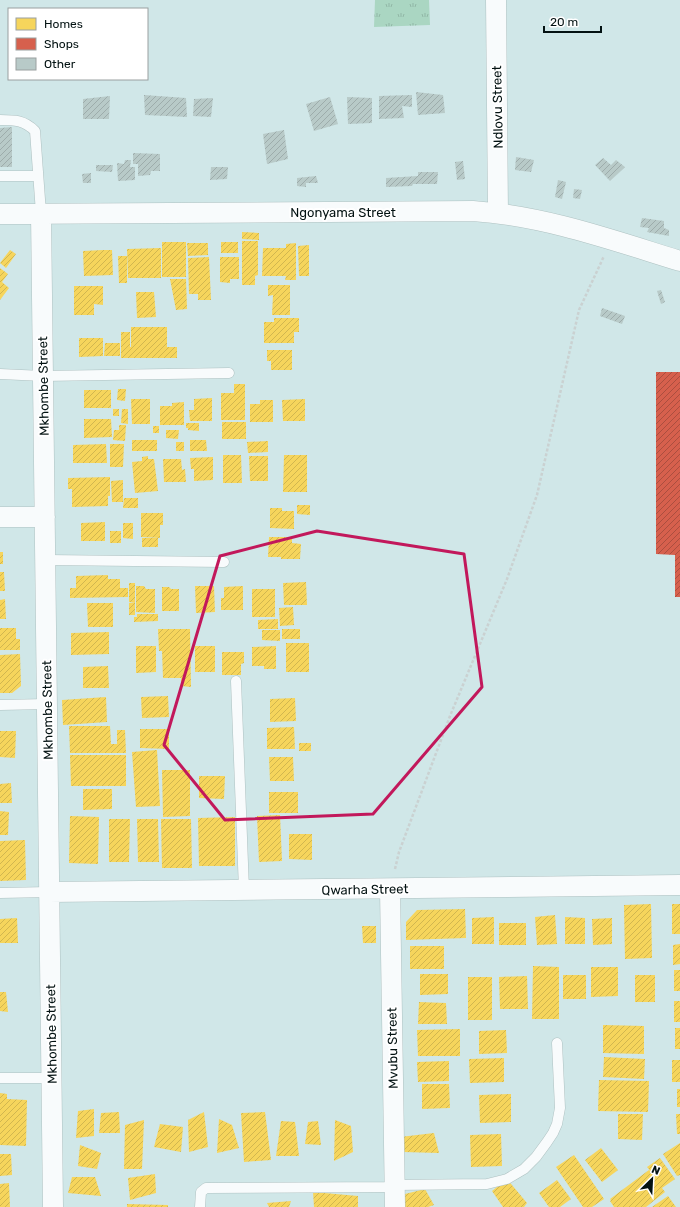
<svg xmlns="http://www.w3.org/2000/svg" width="680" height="1207" font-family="Rubik,sans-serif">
<defs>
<pattern id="park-tufts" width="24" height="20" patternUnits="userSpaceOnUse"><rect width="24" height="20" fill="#aad6c2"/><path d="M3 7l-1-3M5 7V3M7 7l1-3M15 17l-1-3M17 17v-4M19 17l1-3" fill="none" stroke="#91b7a6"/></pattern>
<pattern id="homes-hatch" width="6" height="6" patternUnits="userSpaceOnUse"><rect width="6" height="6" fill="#f6d55c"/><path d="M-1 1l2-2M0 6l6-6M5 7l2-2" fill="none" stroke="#d1b64f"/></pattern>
<pattern id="shops-hatch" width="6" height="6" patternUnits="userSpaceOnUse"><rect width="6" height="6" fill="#d6604d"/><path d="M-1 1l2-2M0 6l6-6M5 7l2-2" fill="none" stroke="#ab4e3f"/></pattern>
<pattern id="building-hatch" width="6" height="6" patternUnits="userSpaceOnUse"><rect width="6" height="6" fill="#b8cac8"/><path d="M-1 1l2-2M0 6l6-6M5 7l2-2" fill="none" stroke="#9dacab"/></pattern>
</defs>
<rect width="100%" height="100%" fill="#d0e7e8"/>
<path fill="url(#park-tufts)" d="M375,0h54l1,25 -56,2z"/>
<path fill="url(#homes-hatch)" d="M242,232l17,1v7l-17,-1z
M242,241h16v34l-3,1v9h-13z
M162,242h24v35h-24z
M221,242h17v11h-17z
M187,243h21v12l-20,1z
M296,243v37h-11l1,-4h-24l1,-28h23v-4z
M309,245v31h-10l-1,-30z
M161,248v30h-33l-1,-29z
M10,250l6,4 -10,14 -6,-5z
M103,250h9l1,25 -29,1 -1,-25z
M118,256h9v27h-8z
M209,257l2,43h-13v-6h-9l-1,-36z
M220,257h19v22h-9v4l-10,-1z
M0,268l8,6 -6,8 7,6 -9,12z
M170,279h16l1,30 -11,1z
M268,285h22v30h-18l1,-20 -5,1z
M74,286h29v19l-9,-1v11h-20z
M136,292h18l2,25 -19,1z
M274,318h25v14h-5v11h-30v-21h10z
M131,327h36v20h10v11h-56v-26h9v15h1z
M79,338h24v18l-24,1z
M105,343h15v13h-16z
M267,350h25v20h-21v-9h-4z
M234,384h11v36h-24v-27h13z
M118,389h8l-1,12 -8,-1z
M84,390h27v18h-27z
M212,398v23h-22l-1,-11h5v-11z
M131,399h19v25h-18z
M305,399v22h-22l-1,-21z
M260,400h13v22h-23v-18h10z
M184,402v23h-24v-19h12v-3z
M113,409h6v7h-6z
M122,409h6v15l-7,-1z
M84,419h27l1,18 -28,1z
M222,422h24v17h-24z
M186,423h13v8l-11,-1v-2h-2z
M119,425h7l-1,16 -12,-1 1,-10h5z
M153,426h6v7h-6z
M166,430h13l-1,9 -12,-1z
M132,440h25v11h-25z
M190,440h16l1,11h-17z
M268,441v11l-20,1 -1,-11z
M176,442h8v9h-8z
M106,444l1,19h-34v-18z
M110,444h14l-1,23h-13z
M223,455h18l1,28h-19z
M284,455h23v37h-24z
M148,456v3h6l4,32 -23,2 -3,-31 10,-1v-4z
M249,456h19v25h-18z
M213,457v23l-19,1v-12h-3l-1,-11z
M163,459h18l1,11 3,-1 1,13h-22z
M110,477v19h-2v10l-36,1v-18h-4v-11z
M123,480v22h-11l-1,-21z
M124,498h14v10h-15z
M297,505h13v10l-13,-1z
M270,508h12v3h12v18l-24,-1z
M141,513h22v12h-3v13l-19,-1z
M105,522v19h-24v-18z
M123,523h10v16l-10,-1z
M110,531h11v12h-11z
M269,537h23v6l9,1 -1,15h-19v-2h-13z
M142,538h16v9h-16z
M0,552h3v12h-3z
M0,572h4l1,19h-5z
M108,575v4h12v9h8v9l-58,1v-10h6v-12z
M306,582l1,23h-23l-1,-22z
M129,583h6v20l-6,-1z
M136,586h8l2,3h9v24l-19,-1v-9h2h-2z
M195,586h19l1,26 -19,1z
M243,586v24h-22v-12h3v-11z
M162,587h7l2,2h8v22h-17z
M252,589h23v28h-23z
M5,599l1,20h-6v-19z
M87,603h26v24h-25z
M129,603h6v12h-6z
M293,607l1,18 -14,1 -1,-18z
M137,614h21v7l-24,1v-5h3z
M278,619v10h-20v-9z
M0,628h16v11h4v11h-20z
M158,629h32l1,58 -10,-1v-8h-18l-1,-27h-3z
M282,629h18v10h-18z
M262,630h18v11l-18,-1z
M109,632v22l-38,1v-22z
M286,643h23v29h-23z
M136,646h20v26l-20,1z
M195,646h20v26h-20z
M276,646v23h-12v-3h-12v-19z
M222,652h22v11l-3,1v11h-19z
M20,654l1,32 -9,7h-12v-38z
M108,666l1,22h-26v-21z
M168,696l1,21 -27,1 -1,-21z
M106,697l1,25 -44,3 -1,-25z
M295,698l1,23 -26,1v-23z
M69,726h41l1,18h6v-14h8l1,23h-56z
M294,727l1,22h-28v-21z
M140,729h29v20l-29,-1z
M0,731h16l-1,27 -15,-1z
M299,743h12v8h-12z
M157,750l3,56 -24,1 -4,-55z
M70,755h56v31h-55z
M269,757h24l1,24h-24z
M162,770h28v46l-27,1z
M199,776h26l-1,23 -25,-1z
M11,783l1,20h-12v-19z
M83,789h29v20l-29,1z
M269,792h29v21h-29z
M0,811l9,1 -1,23h-8z
M280,815l2,46 -23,1 -2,-46z
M70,816l29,1 -1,47 -29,-1z
M235,817v49h-36l-1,-48z
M109,819h21l-1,43h-20z
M137,819h21l1,43h-21z
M161,819h30l1,49h-30z
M289,834h23v26l-23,-1z
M25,840l1,40 -26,1v-40z
M651,904l1,54 -27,1 -1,-54z
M672,904h8v30h-8z
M465,909l1,29 -60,2v-18l11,-12z
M555,915l2,29 -20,1 -2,-28z
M494,917v27h-22v-26z
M565,917l20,1v26h-20z
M17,918l1,25h-18v-24z
M612,918v26l-19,1 -1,-26z
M499,923h27v22h-27z
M362,926h14v17h-13z
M680,944v20l-7,1v-20z
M410,946h34v23h-34z
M533,966l26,1v52h-27z
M591,967h27v29l-27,1z
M674,970h6v21h-6z
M420,974h28v20l-28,1z
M563,975h23v24h-23z
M635,975h20v27h-20z
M527,976l1,33h-28l-1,-32z
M468,977h24v43h-24z
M0,992h6l2,20 -8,-1z
M674,1001h6v21h-6z
M419,1002l27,1 1,21h-29z
M603,1025l41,1v28l-41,-1z
M675,1028h5v21h-5z
M460,1029v27h-42l-1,-26z
M506,1030l1,23 -28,1v-23z
M604,1057l41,2 -1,20 -41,-2z
M504,1058v24l-34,1 -1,-24z
M672,1060h8v22h-8z
M449,1061v20l-31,1 -1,-20z
M599,1080l50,1 -1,31 -50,-1z
M422,1084h27l1,24 -28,1z
M677,1089h3v18h-3z
M0,1093l7,1v5l20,1 -1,46 -26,-1z
M511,1094v28l-31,1 -1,-28z
M94,1109v27l-18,2 2,-27z
M119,1112l1,21h-21l2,-20z
M204,1112l4,35 -19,5 -1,-32z
M265,1112l6,48 -27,2 -3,-49z
M618,1114h25l-1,26 -24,-1z
M676,1114h4v20h-3z
M219,1119l13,6 7,23 -22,5z
M144,1120l-2,49h-18l1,-44z
M335,1120l16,6 2,26 -19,9z
M281,1121l14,1 4,34h-23z
M318,1121l3,24 -16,-1 3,-22z
M160,1124l23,3 -2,25 -27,-5z
M434,1133l5,20 -36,-1 -3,-15z
M501,1134l1,32 -31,1 -1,-32z
M680,1143v32l-3,1 -14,-22z
M80,1145l21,8 -4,16 -19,-3z
M601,1148l17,22 -16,12 -17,-22z
M0,1154h11l1,21 -12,1z
M574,1155l30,44 -12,8h-9l-27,-40z
M660,1158l15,21 -13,9 3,4 -19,15h-32l-4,-6 1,-1 -1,-1 39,-29 6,7 -8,-10z
M155,1174l1,19 -26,7 -2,-22z
M72,1177h23l6,19 -33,-3z
M507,1179l20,24 -3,4h-21l-11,-16z
M557,1180l14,19 -11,8h-11l-10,-14z
M9,1183l1,24h-10v-23z
M425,1189l9,16 -6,2h-25l-2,-12z
M313,1192l45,4v11h-44z
M668,1196l8,11h-24z
M291,1201l-2,6h-20l-2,-4z
M127,1204l41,1v2h-41z"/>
<path fill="url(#shops-hatch)" d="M656,372h24v225h-5v-42l-19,-1z"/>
<path fill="url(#building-hatch)" d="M416,92l27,3 2,18 -27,2z
M144,95l42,3 1,19 -42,-2z
M412,95v12l-10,-1 2,12 -25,1v-23z
M110,96l-1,23h-26v-20z
M330,97l8,27 -24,7 -8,-27z
M347,97l25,1v25l-24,1z
M213,98l-2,19 -18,-1 1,-17z
M12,127v40h-12v-39z
M284,130l4,29 -21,5 -4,-30z
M133,153l27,1v17h-9l-1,4 -12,1v-12h-5z
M516,157l18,3 -3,12 -16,-2z
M603,158l8,7 5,-5 9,7 -15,14 -15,-16z
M125,160h6l-1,7h5v13l-17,1 -1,-18 7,1z
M463,161l2,18 -8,1 -2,-18z
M96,165h17l-1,7 -16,-1z
M211,167h17l-1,12 -17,1z
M418,172h20l-1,12h-24l-1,2 -26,1v-9l32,-2z
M91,173v10h-8l-1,-9z
M316,176l2,7h-12v4l-9,-1v-8z
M558,180l8,2 -4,17 -7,-2z
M574,189l8,1 -2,9 -7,-1z
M642,218l22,3v7l5,2v6l-22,-4 2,-4 -9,-1z
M661,290l4,12 -4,2 -4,-13z
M602,308l23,8 -3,8 -22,-8z"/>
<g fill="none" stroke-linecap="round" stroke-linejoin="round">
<g stroke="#aec1c1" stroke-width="11">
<path id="lane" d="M0,120c15,0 24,0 35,11l6,82
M0,176h38
M0,374l43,2 186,-3
M46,560l178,2
M236,681l8,209
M0,705l47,-1
M0,893l49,-1
M0,1078h51
M394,1185l93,-1 20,-5 17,-10 12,-12 11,-15 6,-9 4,-9 3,-16 -3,-65
M200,1207l1,-15 5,-4 188,-1"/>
</g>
<g stroke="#aec1c1" stroke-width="21">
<path id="street" d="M496,0l2,213
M41,213l12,994
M0,214l473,-3c72,5 139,29 207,50
M0,517h45
M390,889l5,318
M49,892l631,-7"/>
</g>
<path stroke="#cad1d1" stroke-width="2.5" stroke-dasharray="3 2" stroke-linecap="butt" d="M395,869l4,-17 51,-136 57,-137 30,-84 42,-185 25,-54"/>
<use href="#lane" stroke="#f8fbfc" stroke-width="10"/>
<use href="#street" stroke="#f8fbfc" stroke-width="20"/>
</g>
<path fill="none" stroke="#c2185b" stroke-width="3" stroke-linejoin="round" d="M317,531l147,23 18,133 -109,127 -148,6 -61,-75 56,-189z"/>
<g text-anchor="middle" stroke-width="4" stroke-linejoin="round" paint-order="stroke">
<g font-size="13" fill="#031212" stroke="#fff">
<text transform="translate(497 107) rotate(-91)" y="5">Ndlovu Street</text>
<text x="343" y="217">Ngonyama Street</text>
<text transform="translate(43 386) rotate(-91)" y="5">Mkhombe Street</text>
<text transform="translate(47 710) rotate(-91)" y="5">Mkhombe Street</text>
<text transform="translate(365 889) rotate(-1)" y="5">Qwarha Street</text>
<text transform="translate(51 1034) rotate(-91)" y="5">Mkhombe Street</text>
<text transform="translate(392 1048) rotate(-91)" y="5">Mvubu Street</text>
</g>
</g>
<rect x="8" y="8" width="140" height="72" fill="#ffffff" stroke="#9aa0a0"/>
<rect x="16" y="18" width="20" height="12" fill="#f6d55c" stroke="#9aa0a0"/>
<text x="44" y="28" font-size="12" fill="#031212">Homes</text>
<rect x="16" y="38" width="20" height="12" fill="#d6604d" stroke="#9aa0a0"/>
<text x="44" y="48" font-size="12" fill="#031212">Shops</text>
<rect x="16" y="58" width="20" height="12" fill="#b8cac8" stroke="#9aa0a0"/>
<text x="44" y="68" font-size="12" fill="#031212">Other</text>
<g transform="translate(652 1179) rotate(24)" stroke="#ffffff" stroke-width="3" paint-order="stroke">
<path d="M0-3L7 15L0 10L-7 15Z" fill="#031212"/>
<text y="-6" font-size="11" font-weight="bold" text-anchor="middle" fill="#031212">N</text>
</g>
<path d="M544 26v6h57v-6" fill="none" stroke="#031212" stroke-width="2"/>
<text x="550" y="26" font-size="12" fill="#031212" stroke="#ffffff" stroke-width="3" paint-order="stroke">20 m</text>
</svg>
